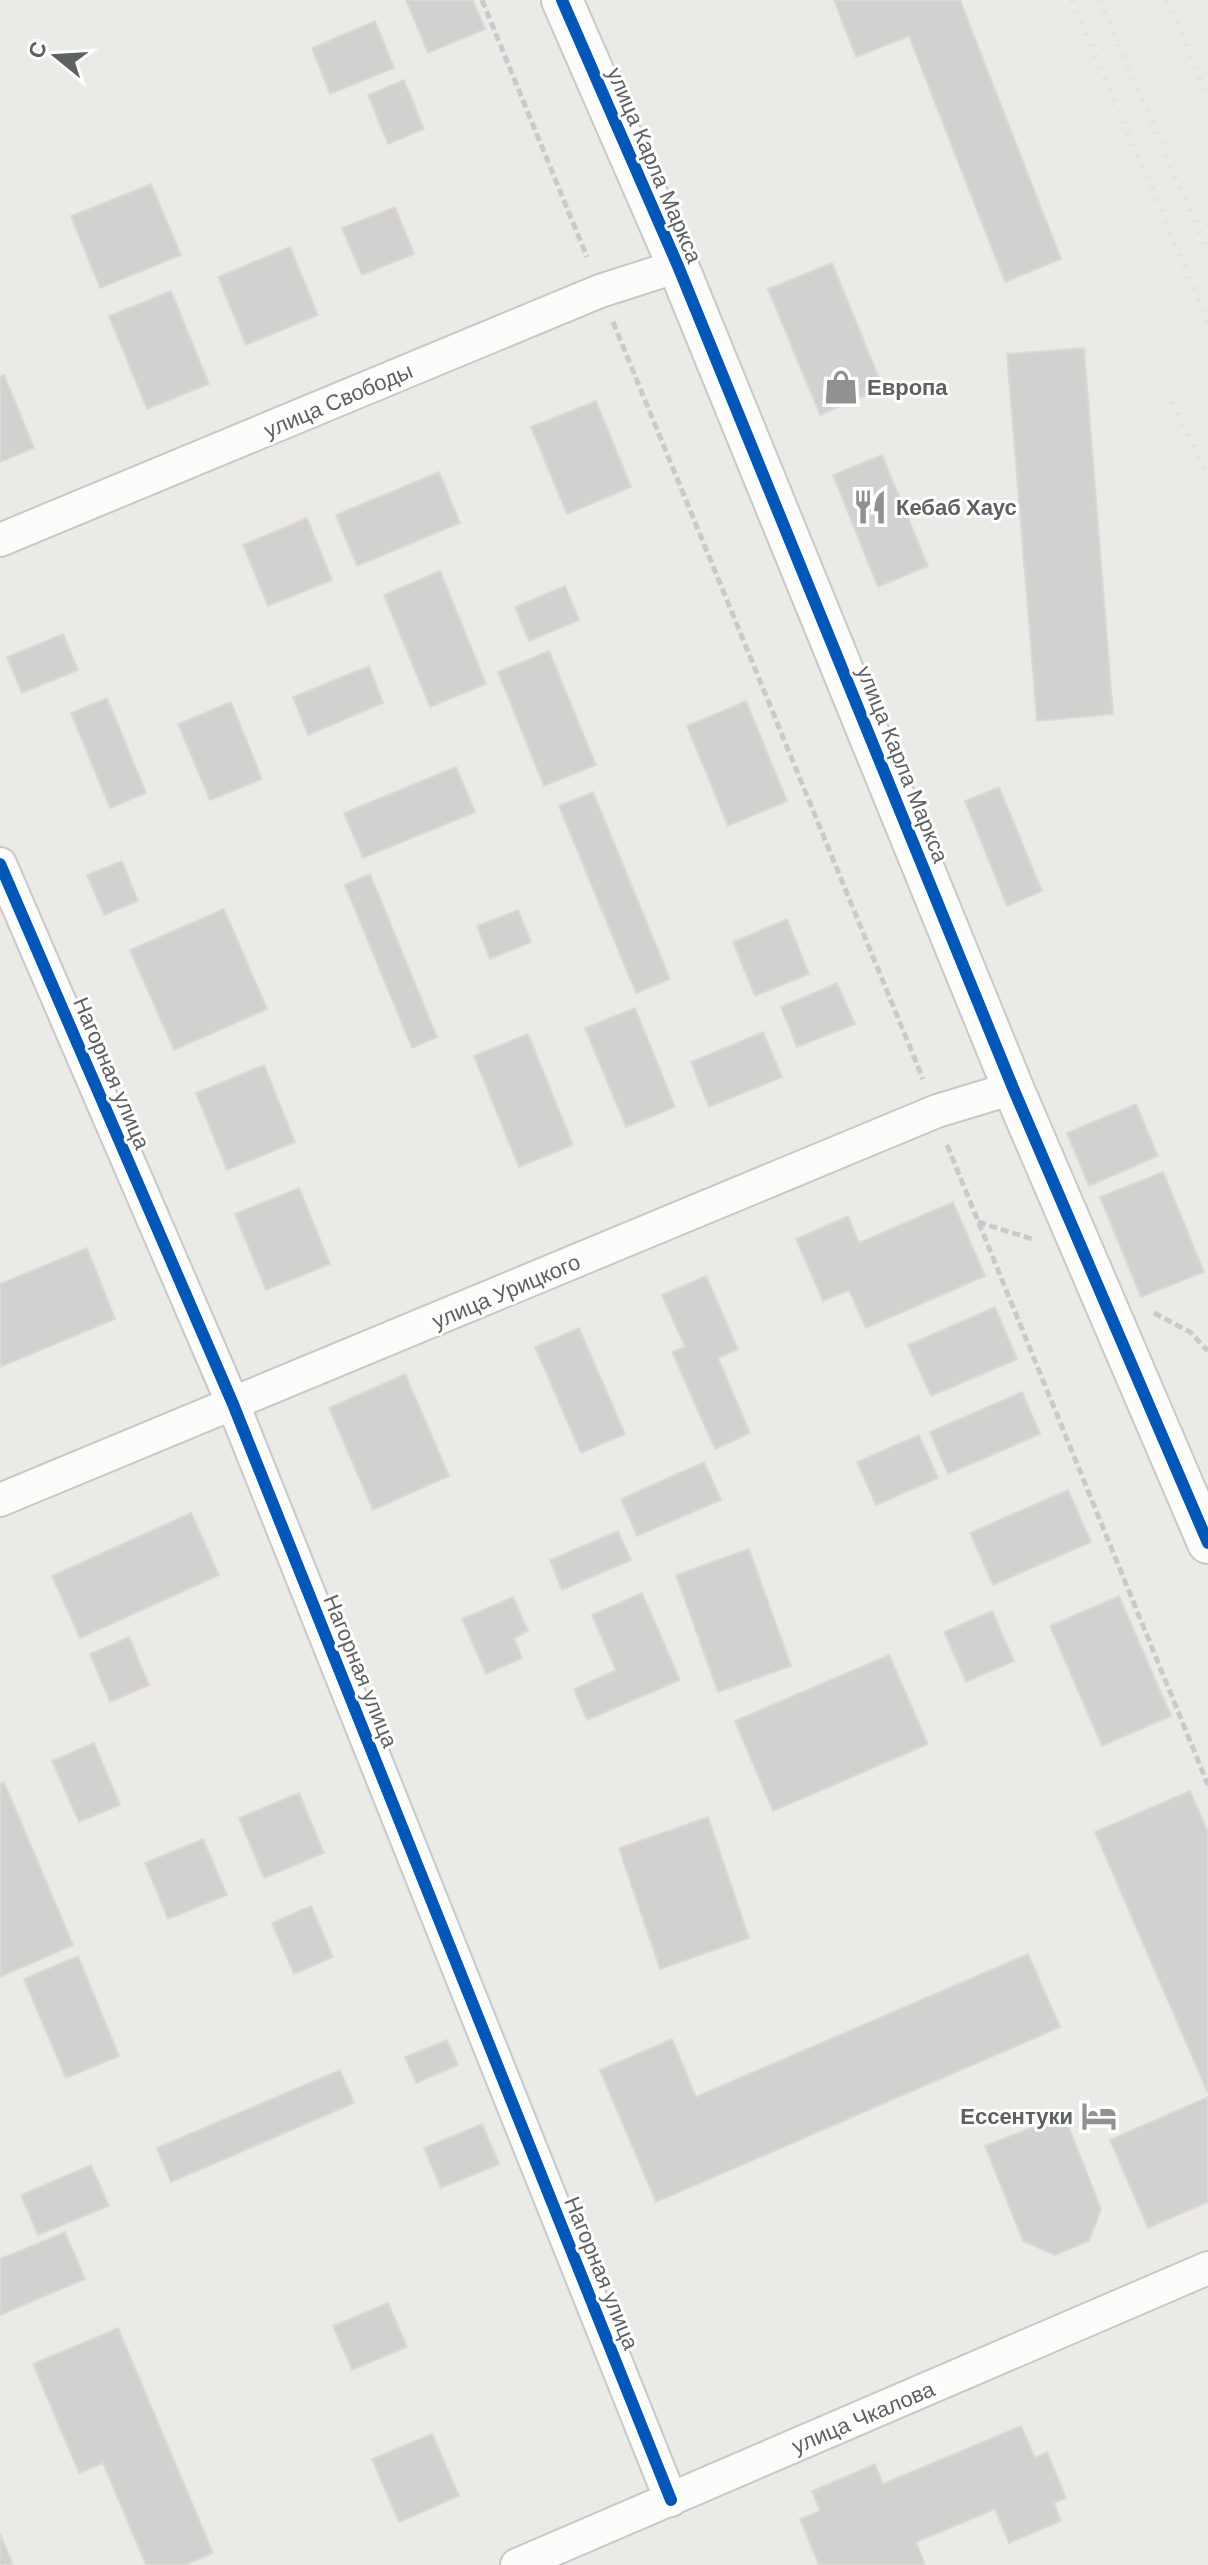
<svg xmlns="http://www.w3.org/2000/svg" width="1208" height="2565" font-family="'DM Sans',sans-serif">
<rect width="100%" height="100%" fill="#eceae7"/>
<path fill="#d3d1d0" stroke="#dbd9d6" stroke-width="2" d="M406,0h67l12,29 -57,24z
M834,0h126l101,259 -56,23 -96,-246 -53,21z
M375,21l19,47 -64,26 -18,-46z
M404,80l20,49 -36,15 -20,-49z
M151,184l30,71 -81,33 -29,-72z
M395,207l19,47 -52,21 -20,-47z
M290,247l28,68 -72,30 -28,-68z
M832,263l51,125 -63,27 -52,-126z
M171,291l38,93 -62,25 -38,-93z
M1084,348l29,366 -76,7 -30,-367z
M4,375l30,73 -34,14v-85z
M596,401l35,86 -64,27 -36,-87z
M882,455l46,111 -50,21 -45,-112z
M439,472l21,51 -103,43 -21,-51z
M307,518l25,62 -64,26 -25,-61z
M440,571l46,113 -56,23 -46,-112z
M565,586l14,34 -50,21 -14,-34z
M63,634l15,36 -56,23 -15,-36z
M549,651l47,114 -52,21 -46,-114z
M369,666l14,37 -75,32 -15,-38z
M107,698l39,95 -36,15 -39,-95z
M746,701l41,100 -59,25 -41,-100z
M231,702l31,77 -52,21 -32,-76z
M456,767l19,45 -112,46 -19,-45z
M999,787l43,104 -35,15 -42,-105z
M593,792l77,187 -34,14 -77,-187z
M122,861l16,40 -34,14 -17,-40z
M370,874l67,163 -25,11 -67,-163z
M224,909l43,100 -93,41 -44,-100z
M518,910l13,32 -41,17 -13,-33z
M787,919l22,55 -54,22 -22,-54z
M837,983l18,41 -58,23 -16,-40z
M635,1008l40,99 -49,20 -41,-99z
M763,1032l19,45 -73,30 -18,-45z
M528,1034l45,111 -54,22 -45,-111z
M264,1065l31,77 -68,28 -31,-77z
M1136,1104l22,52 -69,30 -22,-53z
M1163,1172l41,100 -63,25 -41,-100z
M299,1188l31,76 -64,26 -31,-76z
M953,1202l32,74 -119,52 -17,-38 -26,11 -27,-62 52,-23 11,27z
M87,1248l28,71 -115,48v-83z
M706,1276l32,73 -20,9 32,75 -35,16 -43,-97 13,-5 -23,-52z
M995,1307l22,52 -86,37 -23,-51z
M579,1328l46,106 -44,19 -46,-106z
M405,1374l44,102 -76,34 -44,-102z
M1022,1392l18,42 -92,40 -18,-42z
M919,1435l19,43 -62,27 -19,-43z
M704,1462l17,38 -84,36 -16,-37z
M1068,1490l23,52 -98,43 -23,-52z
M191,1513l28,62 -139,63 -28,-62z
M618,1531l13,29 -69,30 -12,-30z
M749,1549l42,117 -73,26 -42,-117z
M642,1593l38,87 -93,40 -13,-31 42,-19 -24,-55z
M1119,1596l52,120 -69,30 -52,-120z
M513,1597l15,34 -14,7 8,20 -36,16 -24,-55z
M992,1611l22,50 -48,21 -22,-50z
M129,1637l20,48 -39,17 -20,-48z
M889,1655l39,89 -155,67 -38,-90z
M94,1743l26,62 -41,17 -27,-61z
M4,1782l69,163 -73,32v-193z
M1190,1791l18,41v261l-113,-261z
M299,1793l25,60 -60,25 -25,-60z
M708,1817l41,121 -89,31 -41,-121z
M203,1839l24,56 -59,24 -23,-56z
M311,1906l22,51 -39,17 -22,-51z
M1028,1954l32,73 -404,175 -56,-132 72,-31 24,58z
M78,1956l41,100 -53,22 -42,-99z
M447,2040l11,25 -42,18 -11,-26z
M340,2070l14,33 -183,79 -14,-34z
M1208,2097v105l-60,26 -38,-88z
M1064,2115l37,94 -12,32 -34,14 -32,-14 -38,-95z
M482,2124l17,40 -58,24 -17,-40z
M91,2165l18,41 -71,29 -17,-40z
M65,2232l20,47 -85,36v-56z
M388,2303l19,44 -55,23 -19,-44z
M118,2328l95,225 -28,12h-39l-43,-102 -24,10 -46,-109z
M1021,2426l14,32 12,-6 19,46 -12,5 7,18 -52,22 -14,-34 -79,33 9,23h-106l-19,-46 20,-8 -8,-20 63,-27 8,20z
M432,2434l27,62 -60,26 -27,-63z
M0,2534l13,31h-13z"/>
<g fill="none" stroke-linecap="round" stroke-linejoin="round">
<g stroke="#c8c8c7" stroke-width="36">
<path id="minor" d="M0,540l600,-249 78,-25
M0,864l233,540 438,1096
M0,1500l937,-389 76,-23
M517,2565l691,-297"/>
</g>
<g stroke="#c8c8c7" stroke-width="44">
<path id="tertiary" d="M562,0l116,266 335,822 195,455"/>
</g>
<path stroke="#c7cbc9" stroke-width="5" stroke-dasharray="8 4" stroke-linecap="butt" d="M482,0l105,257
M613,322l310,757
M947,1145l261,640
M978,1222l57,18
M1154,1313l36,19 18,19"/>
<use href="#minor" stroke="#fcfcfb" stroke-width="32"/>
<use href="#tertiary" stroke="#fcfcfb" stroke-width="40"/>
<path stroke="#e3e2e2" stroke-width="6" stroke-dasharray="2 10" stroke-linecap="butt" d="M1072,0l136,322
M1099,0l109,251
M1167,0l41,97
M1172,402l36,72"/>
<g stroke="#fff" stroke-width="17">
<path id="cycleway" d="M562,0l116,266 335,822 195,455
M0,864l233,540 438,1096"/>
</g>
<use href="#cycleway" stroke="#0057b8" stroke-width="12"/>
</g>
<defs>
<g id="shop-bare" transform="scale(2.76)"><path d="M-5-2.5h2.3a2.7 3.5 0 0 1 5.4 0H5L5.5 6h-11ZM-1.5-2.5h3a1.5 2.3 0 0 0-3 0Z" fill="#8f9192" stroke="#fff" stroke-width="2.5" paint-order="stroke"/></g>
<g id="restaurant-bare" transform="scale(2.76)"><path d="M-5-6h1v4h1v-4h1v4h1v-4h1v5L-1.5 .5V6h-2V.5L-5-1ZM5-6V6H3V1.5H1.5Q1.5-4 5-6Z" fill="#8f9192" stroke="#fff" stroke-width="2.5" paint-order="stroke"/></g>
<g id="hotel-bare" transform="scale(2.76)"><path d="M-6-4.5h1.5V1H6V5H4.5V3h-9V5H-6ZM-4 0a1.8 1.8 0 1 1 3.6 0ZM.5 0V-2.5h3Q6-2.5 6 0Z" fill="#8f9192" stroke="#fff" stroke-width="2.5" paint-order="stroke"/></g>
</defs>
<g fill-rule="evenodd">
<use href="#shop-bare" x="841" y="387"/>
<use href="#restaurant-bare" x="870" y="507"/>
<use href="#hotel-bare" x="1099" y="2116"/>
</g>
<g text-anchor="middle" stroke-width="6" stroke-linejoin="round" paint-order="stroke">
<g font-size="22" fill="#5d6164" stroke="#fff">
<text transform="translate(655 165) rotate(67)" y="8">улица Карла Маркса</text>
<text transform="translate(338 400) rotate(-23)" y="8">улица Свободы</text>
<text transform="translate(903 764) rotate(68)" y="8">улица Карла Маркса</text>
<text transform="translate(112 1073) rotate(67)" y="8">Нагорная улица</text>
<text transform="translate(506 1291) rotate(-23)" y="8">улица Урицкого</text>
<text transform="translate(361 1671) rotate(68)" y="8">Нагорная улица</text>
<text transform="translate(602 2273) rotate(68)" y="8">Нагорная улица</text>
<text transform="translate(863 2417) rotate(-23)" y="8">улица Чкалова</text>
</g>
<g font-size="22" font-weight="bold" fill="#5d6164" stroke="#fff" text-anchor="start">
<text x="867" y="395">Европа</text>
<text x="896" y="515">Кебаб Хаус</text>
<text x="1073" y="2124" text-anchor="end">Ессентуки</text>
</g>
</g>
<g transform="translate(56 56) rotate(288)" stroke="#ffffff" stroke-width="6" paint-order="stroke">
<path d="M0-6L14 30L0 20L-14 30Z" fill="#5d6164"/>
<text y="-12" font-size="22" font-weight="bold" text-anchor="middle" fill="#5d6164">С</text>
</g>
</svg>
